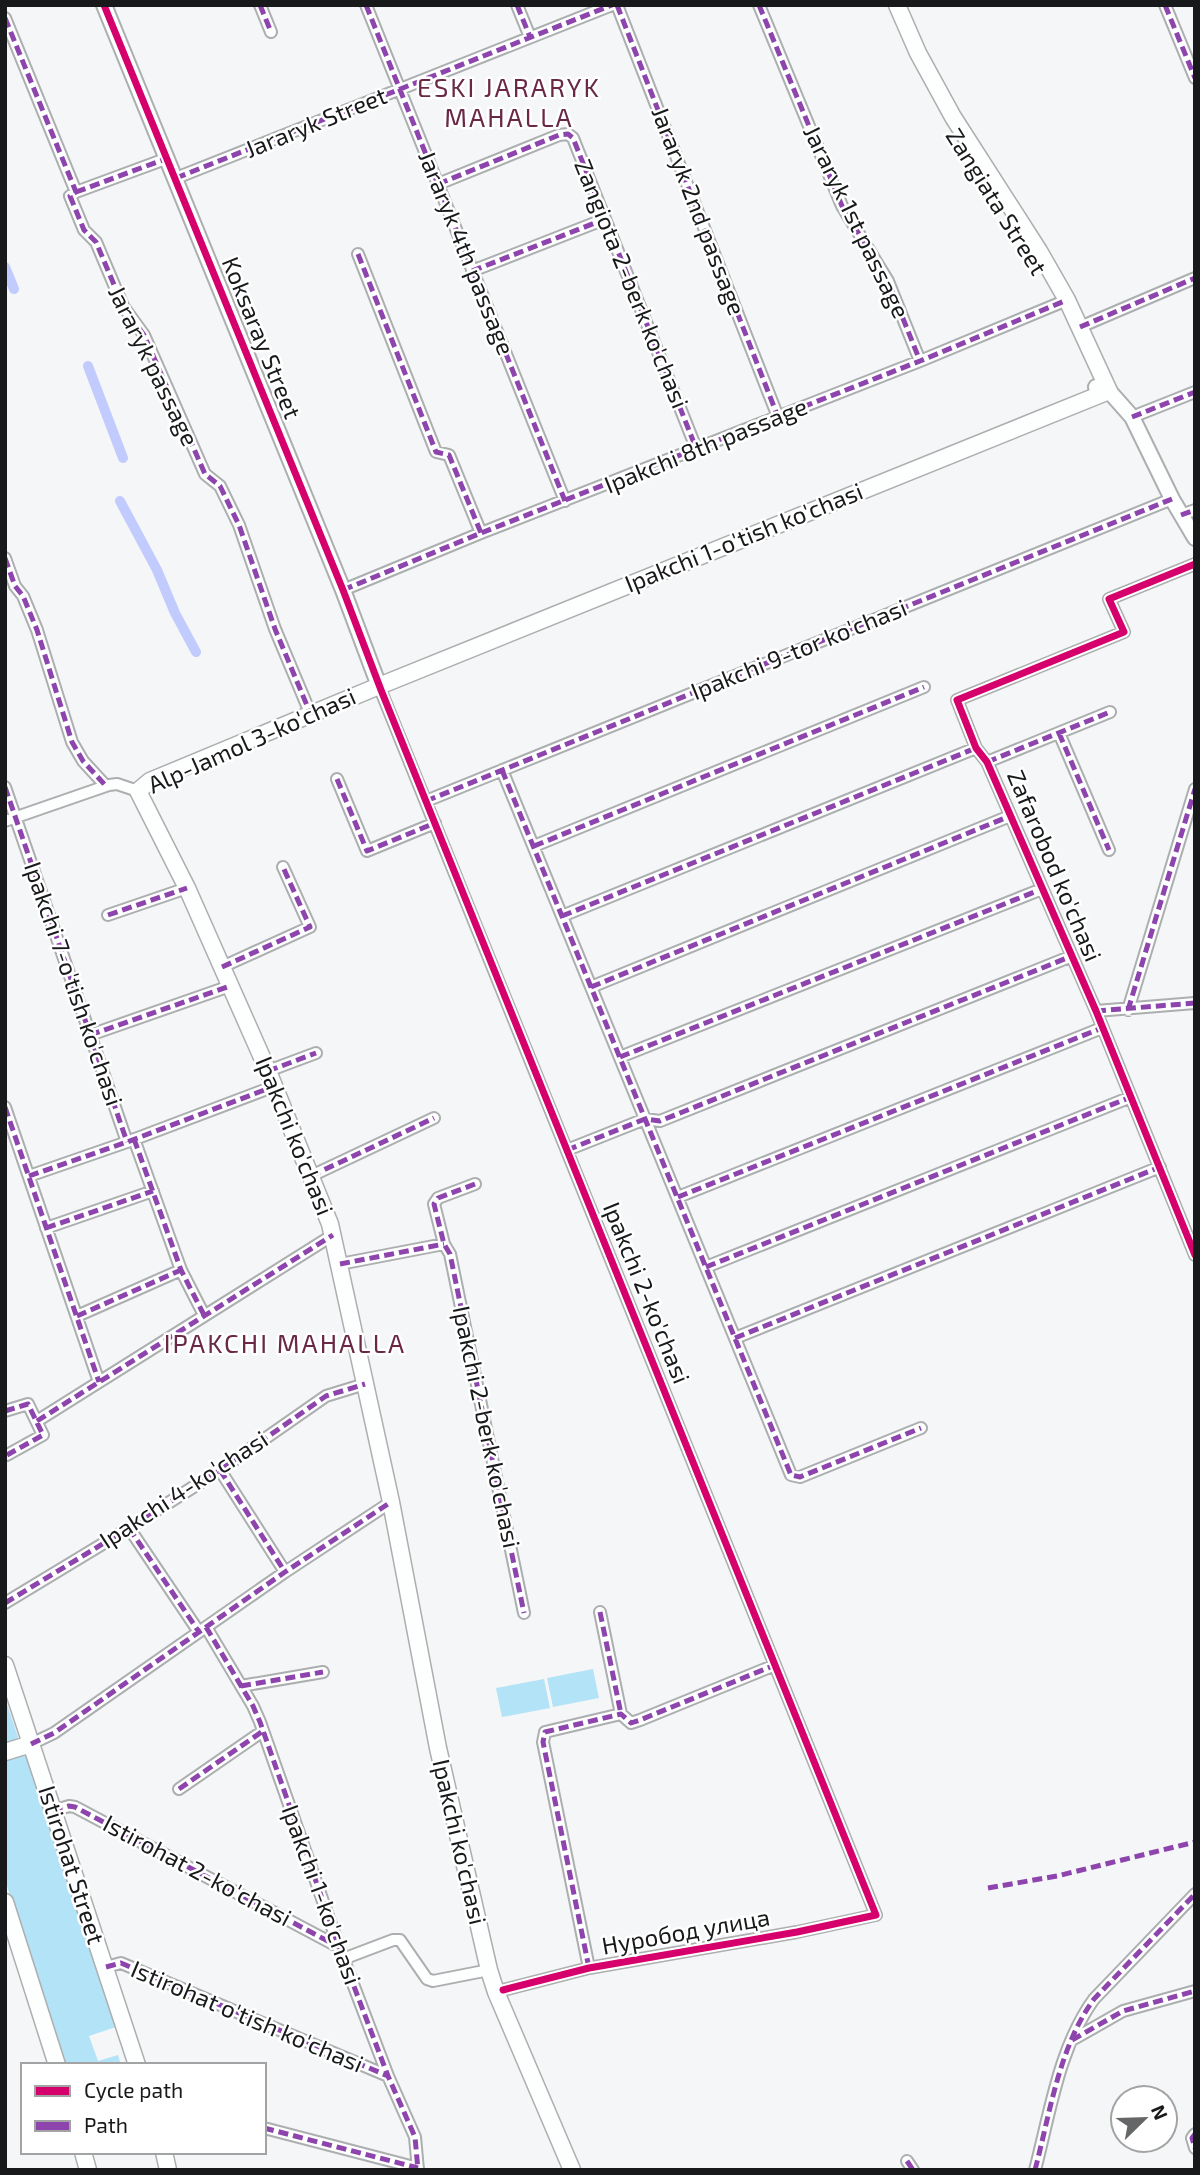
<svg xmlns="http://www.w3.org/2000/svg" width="1200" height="2175" font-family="'Exo 2',sans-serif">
<rect width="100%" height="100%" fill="#f4f6f7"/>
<path fill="#b3e3f6" d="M593,1669l6,29 -46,9 -6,-29z
M544,1679l6,29 -48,9 -6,-29z
M5,1698l13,39 -2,5 -11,4z
M25,1752l91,275 -27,9 9,25 20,-6 3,10h-56l-60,-185v-126z"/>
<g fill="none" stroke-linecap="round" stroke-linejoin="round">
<path stroke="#c1cbfd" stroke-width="10" d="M5,267l9,22
M88,366l35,92
M120,501l37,69 18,43 21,39"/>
<g stroke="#acaeaf" stroke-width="14">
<path id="minor" d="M260,5l11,27
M366,5l199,496
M517,5l13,32
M617,5l161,412
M759,5l83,201 46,75 32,80
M1165,5l30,73
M5,18l71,174 -6,4 14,34 12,12 27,64 21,29 61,139 15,12 19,39 36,104 36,86
M176,178l436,-173
M438,184l121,-49 9,-1 5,4 123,310
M76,192l92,-34
M358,254l78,198 13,3 32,78
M472,271l133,-52
M1080,327l115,-49
M1132,417l63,-25
M1181,515l14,-5
M5,558l10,28 8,10 14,34 35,112 11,19 23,25
M1195,564l-86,35 15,33 -167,68 19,48 11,14 109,249 99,244
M343,590l138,-57 439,-172 147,-61
M379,686l497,1229 -79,17 -208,36 -86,22
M1059,733l50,117
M987,762l123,-50
M502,770l289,705 9,2 121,-49
M337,779l30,72 68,-28
M5,787l122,355
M426,801l746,-302
M5,821l104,-36 8,-1 21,7
M534,846l390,-159
M108,915l79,-27
M562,916l414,-168
M222,967l88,-40 -27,-60
M591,987l419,-171
M1128,1010l67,-221
M1096,1011l99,-8
M90,1035l140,-49
M620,1057l422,-168
M268,1071l48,-18
M5,1107l94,275
M134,1139l47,131 23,45
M567,1150l78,-31 15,2 412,-165
M29,1176l98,-34 148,-56
M311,1176l123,-58
M475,1184l-37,14 -4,6 10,40 6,10 74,359
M678,1197l424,-169
M46,1228l107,-37
M340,1264l104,-20
M706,1267l425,-170
M77,1316l104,-46
M735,1338l425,-171
M5,1411l23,-7 15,31 -36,20
M37,1421l296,-186
M220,1470l65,102
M129,1528l70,104
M5,1603l124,-75 91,-58 106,-74 39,-12
M600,1612l21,102
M206,1627l47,79 7,16 79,225 49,129 27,61 3,33
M241,1686l82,-14
M31,1744l23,-11 231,-161 106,-70
M179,1789l84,-58
M53,1811l16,-5 6,1 264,140
M343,1959l50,-19h7l27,39 6,2 56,-11
M106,1967l15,-4 267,113
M589,1968l-46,-226 2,-10 76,-18 10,9 9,-3 135,-55
M1072,2040l51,-29 72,-20
M264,2128l154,40
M1195,2134l-3,4 3,10
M907,2161l6,9
M1035,2170c15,-57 24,-123 59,-171l101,-105"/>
</g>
<g stroke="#acaeaf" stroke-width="18">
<path id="tertiary" d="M104,5l239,585 36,96
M1096,387l13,4 23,26 40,82 23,39"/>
</g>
<g stroke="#acaeaf" stroke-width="19">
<path id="secondary" d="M138,791l12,-10 229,-95 730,-295 -42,-91 -28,-49 -86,-134 -35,-64 -21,-48
M138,791l49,97 81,183 62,153 61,278 47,246 51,222 7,22 76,178
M5,1665l132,400
M5,1752l26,-8
M5,1902l52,163
M83,2152l5,18
M164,2152l4,18"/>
</g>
<use href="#minor" stroke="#fdfefe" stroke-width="10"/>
<use href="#tertiary" stroke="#fdfefe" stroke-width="14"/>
<use href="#secondary" stroke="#fdfefe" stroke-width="16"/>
<path stroke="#8e44ad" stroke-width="5" stroke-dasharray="10 5" stroke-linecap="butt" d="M260,5l11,27
M366,5l199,496
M517,5l13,32
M617,5l161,412
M759,5l83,201 46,75 32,80
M1165,5l30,73
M5,18l71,174 -6,4 14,34 12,12 27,64 21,29 61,139 15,12 19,39 36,104 36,86
M176,178l436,-173
M438,184l121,-49 9,-1 5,4 123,310
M76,192l92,-34
M358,254l78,198 13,3 32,78
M472,271l133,-52
M1080,327l115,-49
M1132,417l63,-25
M1181,515l14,-5
M5,558l10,28 8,10 14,34 35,112 11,19 23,25
M343,590l138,-57 439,-172 147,-61
M1059,733l50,117
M987,762l123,-50
M502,770l289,705 9,2 121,-49
M337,779l30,72 68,-28
M5,787l122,355
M426,801l746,-302
M534,846l390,-159
M108,915l79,-27
M562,916l414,-168
M222,967l88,-40 -27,-60
M591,987l419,-171
M1128,1010l67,-221
M1096,1011l99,-8
M90,1035l140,-49
M620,1057l422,-168
M268,1071l48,-18
M5,1107l94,275
M134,1139l47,131 23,45
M567,1150l78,-31 15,2 412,-165
M29,1176l98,-34 148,-56
M311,1176l123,-58
M475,1184l-37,14 -4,6 10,40 6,10 74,359
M678,1197l424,-169
M46,1228l107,-37
M340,1264l104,-20
M706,1267l425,-170
M77,1316l104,-46
M735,1338l425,-171
M5,1411l23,-7 15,31 -36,20
M37,1421l296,-186
M220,1470l65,102
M129,1528l70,104
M5,1603l124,-75 91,-58 106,-74 39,-12
M600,1612l21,102
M206,1627l47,79 7,16 79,225 49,129 27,61 3,33
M241,1686l82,-14
M31,1744l23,-11 231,-161 106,-70
M179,1789l84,-58
M53,1811l16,-5 6,1 264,140
M988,1888l69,-12 138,-34
M106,1967l15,-4 267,113
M589,1968l-46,-226 2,-10 76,-18 10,9 9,-3 135,-55
M1072,2040l51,-29 72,-20
M264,2128l154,40
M1195,2134l-3,4 3,10
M907,2161l6,9
M1035,2170c15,-57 24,-123 59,-171l101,-105"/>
<g stroke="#fff" stroke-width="11">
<path id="cycleway" d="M104,5l239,585 38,100 495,1225 -79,17 -208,36 -86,22
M1195,564l-86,35 15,33 -167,68 19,48 11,14 109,249 99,244"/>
</g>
<use href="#cycleway" stroke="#d6006c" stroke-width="7"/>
</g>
<g text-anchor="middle" stroke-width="5" stroke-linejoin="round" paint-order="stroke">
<g font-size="24" fill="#18191a" stroke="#fff">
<text transform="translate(316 123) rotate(-22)" y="8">Jararyk Street</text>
<text transform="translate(996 202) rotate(58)" y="8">Zangiata Street</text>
<text transform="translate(698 211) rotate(69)" y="8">Jararyk 2nd passage</text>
<text transform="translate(856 222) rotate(64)" y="8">Jararyk 1st passage</text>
<text transform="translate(466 253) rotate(68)" y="8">Jararyk 4th passage</text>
<text transform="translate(631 284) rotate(68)" y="8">Zangiota 2-berk ko'chasi</text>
<text transform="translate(261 338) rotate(68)" y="8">Koksaray Street</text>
<text transform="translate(153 366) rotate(64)" y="8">Jararyk passage</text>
<text transform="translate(706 446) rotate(-22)" y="8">Ipakchi 8th passage</text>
<text transform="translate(744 538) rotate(-22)" y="8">Ipakchi 1-o'tish ko'chasi</text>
<text transform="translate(799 650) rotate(-22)" y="8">Ipakchi 9-tor ko'chasi</text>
<text transform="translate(252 741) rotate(-24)" y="8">Alp-Jamol 3-ko'chasi</text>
<text transform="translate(1054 866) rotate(67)" y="8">Zafarobod ko'chasi</text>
<text transform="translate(73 984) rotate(71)" y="8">Ipakchi 7-o'tish ko'chasi</text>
<text transform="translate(294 1136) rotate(68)" y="8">Ipakchi ko'chasi</text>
<text transform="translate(646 1293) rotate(68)" y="8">Ipakchi 2-ko'chasi</text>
<text transform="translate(486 1427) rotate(78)" y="8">Ipakchi 2-berk ko'chasi</text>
<text transform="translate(184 1490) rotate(-33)" y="8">Ipakchi 4-ko'chasi</text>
<text transform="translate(459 1842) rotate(77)" y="8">Ipakchi ko'chasi</text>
<text transform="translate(71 1865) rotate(72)" y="8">Istirohat Street</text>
<text transform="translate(197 1871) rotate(28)" y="8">Istirohat 2-ko'chasi</text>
<text transform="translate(321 1895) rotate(70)" y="8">Ipakchi 1-ko'chasi</text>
<text transform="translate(686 1932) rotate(-10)" y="8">Нуробод улица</text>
<text transform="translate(247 2017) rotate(23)" y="8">Istirohat o'tish ko'chasi</text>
</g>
<g font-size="26" letter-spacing="2" fill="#692846" stroke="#fff">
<text x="509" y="97">ESKI JARARYK<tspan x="509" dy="30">MAHALLA</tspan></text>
<text x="285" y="1353">IPAKCHI MAHALLA</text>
</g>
</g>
<rect width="1200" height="2175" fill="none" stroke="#18191a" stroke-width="14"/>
<rect x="21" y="2063" width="245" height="91" fill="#ffffff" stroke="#a3a3a3" stroke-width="2"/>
<rect x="35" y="2086" width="35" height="10" fill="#d6006c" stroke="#a3a3a3" stroke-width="2"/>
<text x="84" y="2098" font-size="21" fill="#18191a">Cycle path</text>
<rect x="35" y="2121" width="35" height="10" fill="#8e44ad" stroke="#a3a3a3" stroke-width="2"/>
<text x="84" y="2133" font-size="21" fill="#18191a">Path</text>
<g transform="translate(1144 2119) rotate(67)"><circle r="33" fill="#ffffff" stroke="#a3a3a3" stroke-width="2"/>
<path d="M0-5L12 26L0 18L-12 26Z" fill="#656667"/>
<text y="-10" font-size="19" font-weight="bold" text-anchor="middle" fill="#18191a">N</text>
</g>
</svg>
